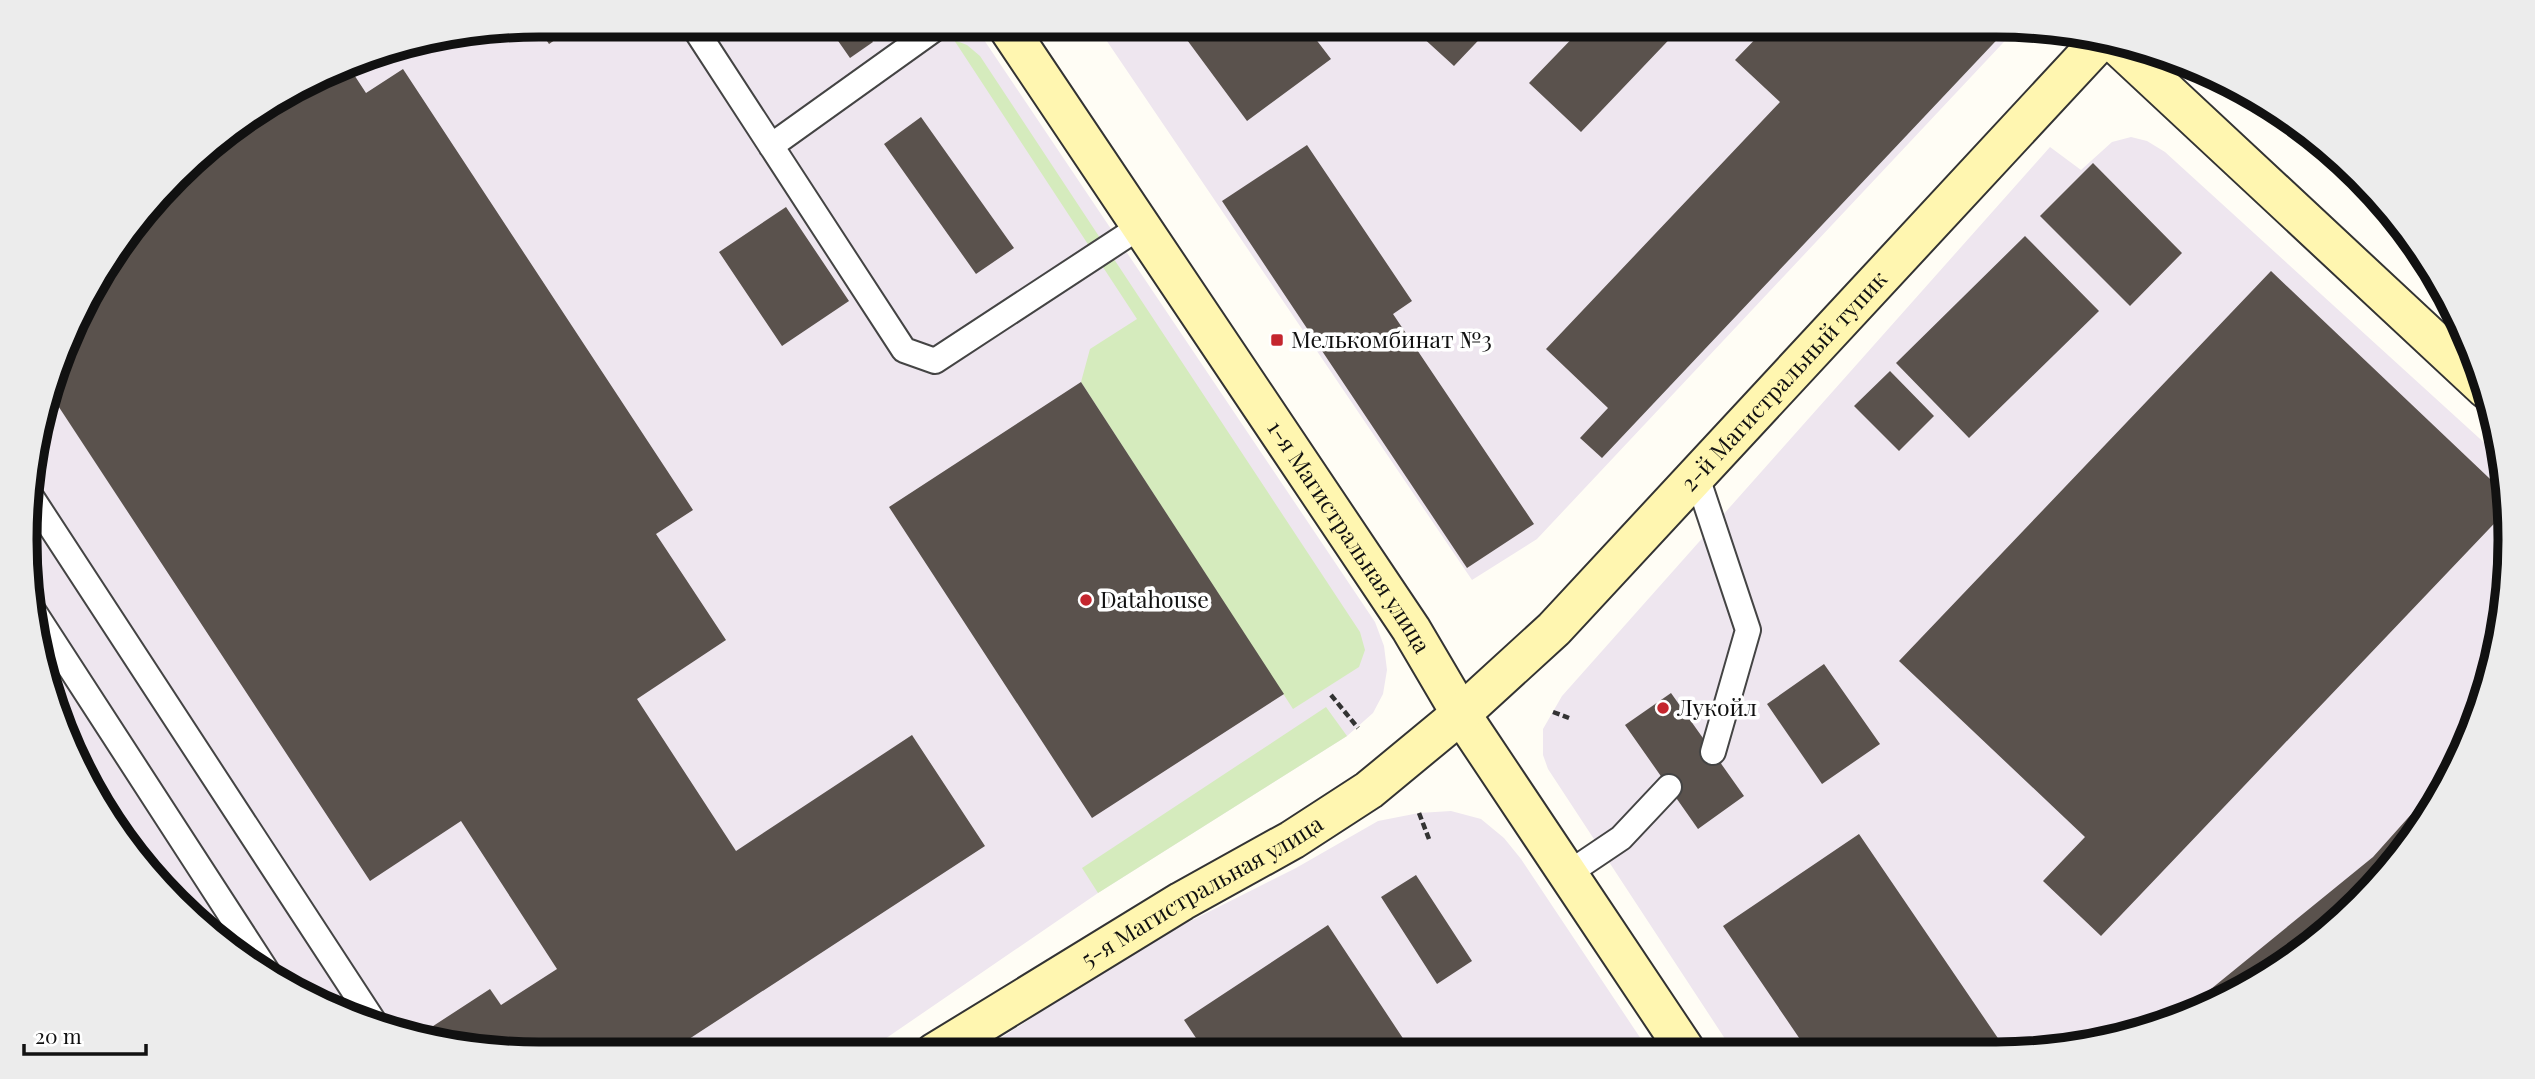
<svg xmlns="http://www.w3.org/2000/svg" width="2535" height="1079" font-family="'Playfair Display',serif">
<rect width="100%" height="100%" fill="#fffdf5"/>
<path fill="#eee6ef" d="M540,25h434l401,597 9,24 3,24 -4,24 -10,19 -26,23 -249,157 -235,161h-323l-166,-27 -92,-41 -82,-59 -56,-69 -80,-126 -12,-27 -23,-98 5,-168 59,-157 189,-189 92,-41z
M1096,25h900l21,3 -480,511 -65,41z
M2131,137l16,4 18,11 336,306 8,48 -3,101 -23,98 -60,121 -88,101 -112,75 -160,48 -330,1 -185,-282 -5,-14v-26l19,-33 488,-549 31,23 31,-28z
M1451,811l30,8 23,19 17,21 128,192 -671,2 165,-108 153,-77 82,-47 41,-8z"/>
<path fill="#d5ebbd" d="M954,40l13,5 13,11 380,576 5,18 -6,17 -66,42 -212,-327 9,-33 47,-30z
M1326,707l21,29 -249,157 -16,-25z"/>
<path fill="#5a524d" d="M540,24l37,1 -28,19 -13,-19z
M594,25h23l-15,11z
M827,25h35l11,17 -23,16z
M1176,25h129l26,34 -84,62z
M1409,25h84l-39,41z
M1585,25h98l-102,107 -52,-49z
M1769,25h227l13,2 -407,431 -22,-20 28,-30 -62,-59 234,-247 -45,-42z
M347,64l19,29 37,-24 290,441 -37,24 70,106 -89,59 99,152 176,-116 73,111 -319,208h-126l-108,-17 -5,-7 63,-41 11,16 56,-36 -96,-148 -91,60 -319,-486 42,-113 107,-130 82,-59z
M921,117l93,131 -38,26 -92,-130z
M1307,145l105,156 -19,13 141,210 -67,44 -245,-367z
M2093,163l89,90 -52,53 -90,-90z
M786,207l63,94 -67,45 -63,-94z
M2025,236l74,75 -130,127 -73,-75z
M2271,271l237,225 1,12 -408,428 -58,-55 42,-44 -186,-176z
M1890,371l44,45 -35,35 -45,-45z
M1081,382l203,312 -192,124 -203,-311z
M1824,664l56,80 -58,40 -55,-80z
M1671,693l73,103 -46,33 -73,-104z
M2449,772l-26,54 -88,101 -112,75 -44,13 194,-158z
M1859,834l147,216 -198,1 -85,-125z
M1416,875l56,86 -35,23 -56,-87z
M1328,925l84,127 -206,1 -22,-33z"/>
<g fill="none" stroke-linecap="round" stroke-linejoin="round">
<g stroke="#444" stroke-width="28">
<path id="lane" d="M697,32l207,318 31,11 206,-135
M771,146l169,-121
M1696,474l52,156 -35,122
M32,498l346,530
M29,604l243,375
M1569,873l52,-35 48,-51"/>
</g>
<g stroke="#333" stroke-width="42">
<g id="secondary">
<path id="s1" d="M1006,25l405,604 50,85 225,337"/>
<path d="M2117,45l369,344"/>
<path id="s2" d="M934,1053l248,-152 110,-61 77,-50 92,-76 93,-85 545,-587"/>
</g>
</g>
<path stroke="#333" stroke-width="4.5" stroke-dasharray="7 3.5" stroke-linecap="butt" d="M1331,695l27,33
M1553,712l16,6
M1419,813l10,26"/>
<use href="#lane" stroke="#fff" stroke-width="24"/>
<use href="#secondary" stroke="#fff6b0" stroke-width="38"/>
</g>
<g fill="#c4262e" stroke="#fff" stroke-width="2.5">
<rect x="1270" y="333" width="14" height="14" rx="3.5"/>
<circle cx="1086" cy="600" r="7"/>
<circle cx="1663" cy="708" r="7"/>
</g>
<g text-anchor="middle" stroke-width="7" stroke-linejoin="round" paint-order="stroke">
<g font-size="23" fill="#111" stroke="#fff" text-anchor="start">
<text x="1291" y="348">Мелькомбинат №3</text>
<text x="1100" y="608">Datahouse</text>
<text x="1677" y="716">Лукойл</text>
</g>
<g font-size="23" fill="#111" stroke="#fff">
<text dy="8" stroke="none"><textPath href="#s2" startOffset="1092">2-й Магистральный тупик</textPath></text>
<text dy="8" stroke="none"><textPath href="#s1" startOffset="616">1-я Магистральная улица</textPath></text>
<text dy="8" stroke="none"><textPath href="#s2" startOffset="313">5-я Магистральная улица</textPath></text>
</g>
</g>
<path d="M0 0H2535V1079H0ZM539 37H1996A502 502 0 0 1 2498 539V540A502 502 0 0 1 1996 1042H539A502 502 0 0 1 37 540V539A502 502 0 0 1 539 37Z" fill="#ececec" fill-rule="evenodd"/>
<path fill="none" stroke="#111" stroke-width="9" d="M539 37H1996A502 502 0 0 1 2498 539V540A502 502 0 0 1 1996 1042H539A502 502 0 0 1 37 540V539A502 502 0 0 1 539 37Z"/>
<path d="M24 1044v10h122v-10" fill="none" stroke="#111111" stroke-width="3.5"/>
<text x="35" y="1044" font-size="21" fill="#111111" stroke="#ffffff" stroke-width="5" paint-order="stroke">20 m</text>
</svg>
